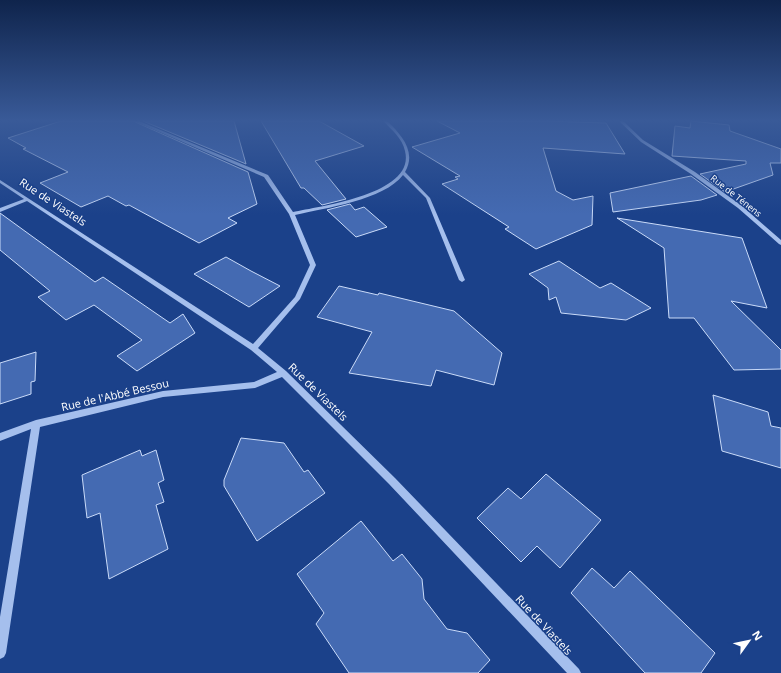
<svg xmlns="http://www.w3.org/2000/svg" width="781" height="673" font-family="'Open Sans',sans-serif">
<rect width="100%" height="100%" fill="#1b418a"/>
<path fill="#446ab2" stroke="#cadbf9" d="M61,121h72l115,51 9,32 -29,14 9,5 -38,20 -70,-38 -3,1 -18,-10 -27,11 -41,-24 28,-11 -45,-23 3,-1 -18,-10z
M143,121h91l12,43z
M261,121h58l45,25 -49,15 31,38 -24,6 -18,-17h-3z
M437,121h107l62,2 19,31 -82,-6 13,43 17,9 20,-4 -1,29 -56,24 -31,-20 4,-2 -67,-43 16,-5 -3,-2 5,-1 -48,-29 48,-14z
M691,121l38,4 1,6 51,18v14h-11l3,12 -48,17 -25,-18 46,-10v-3l-74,-5 3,-30 15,2z
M691,176l26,19 -16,5 -88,12 -3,-19z
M350,204l5,6 9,-3 23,20 -31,10 -29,-27z
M0,213l95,69 8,-5 67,46 13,-9 12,19 -58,38 -20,-15 25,-16 -48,-35 -28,15 -28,-23 12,-6 -50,-41z
M617,218l125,20 25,70 -36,-7 50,49v19l-47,1 -40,-52h-25l-5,-70z
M226,257l25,14 29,15 -31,21 -55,-33z
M559,261l41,27 11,-5 40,25 -25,12 -65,-7 -5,-16 -7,3 -1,-12 -19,-14z
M339,286l39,9 1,-2 75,18 48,42 -8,32 -58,-15 -5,16 -82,-13 23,-41 -55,-15z
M36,352l-1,29 -4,1v12l-31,10v-41z
M713,395l55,17 3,14 10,2v40l-59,-17z
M241,438l43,5 20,29 4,-2 17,23 -68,48 -33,-55v-6z
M140,450l2,6 14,-6 8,30 -6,3 6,19 -8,3 12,44 -59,30 -9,-66 -13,5 -5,-43z
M546,474l55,46 -41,48 -23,-22 -16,16 -44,-44 31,-30 13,11z
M361,521l32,40 9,-7 20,25 2,20 23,30 20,4 23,27 -12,13h-129l-33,-49 8,-11 -27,-39z
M592,568l22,20 16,-17 85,82 -14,20h-56l-74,-80z"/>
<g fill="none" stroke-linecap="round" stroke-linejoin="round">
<path fill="#a5bfed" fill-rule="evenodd" d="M134,121h5l129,54 25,37c28,-6 123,-18 112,-61 -3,-13 -13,-21 -22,-30h4c14,13 30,31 18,51l25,26 35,82 -3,2 -3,-2 -33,-82 -23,-23c-19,25 -78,33 -108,40l21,50 -16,34 -42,49 28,23 109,107 184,191 2,4h-14l-178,-189 -107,-107 -27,11 -92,9 -123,30 -34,226 -2,4 -4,2v-42l31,-188 -31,12v-8l36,-13 127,-29 91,-9 23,-10 -26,-22 -224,-149 -27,11v-4l24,-9 -24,-16v-3l253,164 42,-47 15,-32 -21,-51 -25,-37z
M619,121h4l20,19 52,32 47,34 39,34v5l-2,-1 -41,-36 -47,-34 -50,-32z"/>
</g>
<linearGradient id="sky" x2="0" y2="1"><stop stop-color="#0f244c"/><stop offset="0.56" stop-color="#395a98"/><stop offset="1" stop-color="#395a98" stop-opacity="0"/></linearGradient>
<rect width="781" height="215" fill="url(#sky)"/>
<g text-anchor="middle" stroke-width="3" stroke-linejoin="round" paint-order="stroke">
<g font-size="9" fill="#fff" stroke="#1b418a">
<text transform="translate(736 196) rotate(38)" y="3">Rue de Ténens</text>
</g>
<g font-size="11" fill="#fff" stroke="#1b418a">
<text transform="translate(53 202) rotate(33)" y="4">Rue de Viastels</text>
<text transform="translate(318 392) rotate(44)" y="4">Rue de Viastels</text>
<text transform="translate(115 395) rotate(-13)" y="4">Rue de l'Abbé Bessou</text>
<text transform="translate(544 625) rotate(47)" y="4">Rue de Viastels</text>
</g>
</g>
<g transform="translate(749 641) rotate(57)" stroke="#1b418a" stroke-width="3" paint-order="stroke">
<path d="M0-3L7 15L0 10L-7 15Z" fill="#ffffff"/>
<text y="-6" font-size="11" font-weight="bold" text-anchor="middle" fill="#ffffff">N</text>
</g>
</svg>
